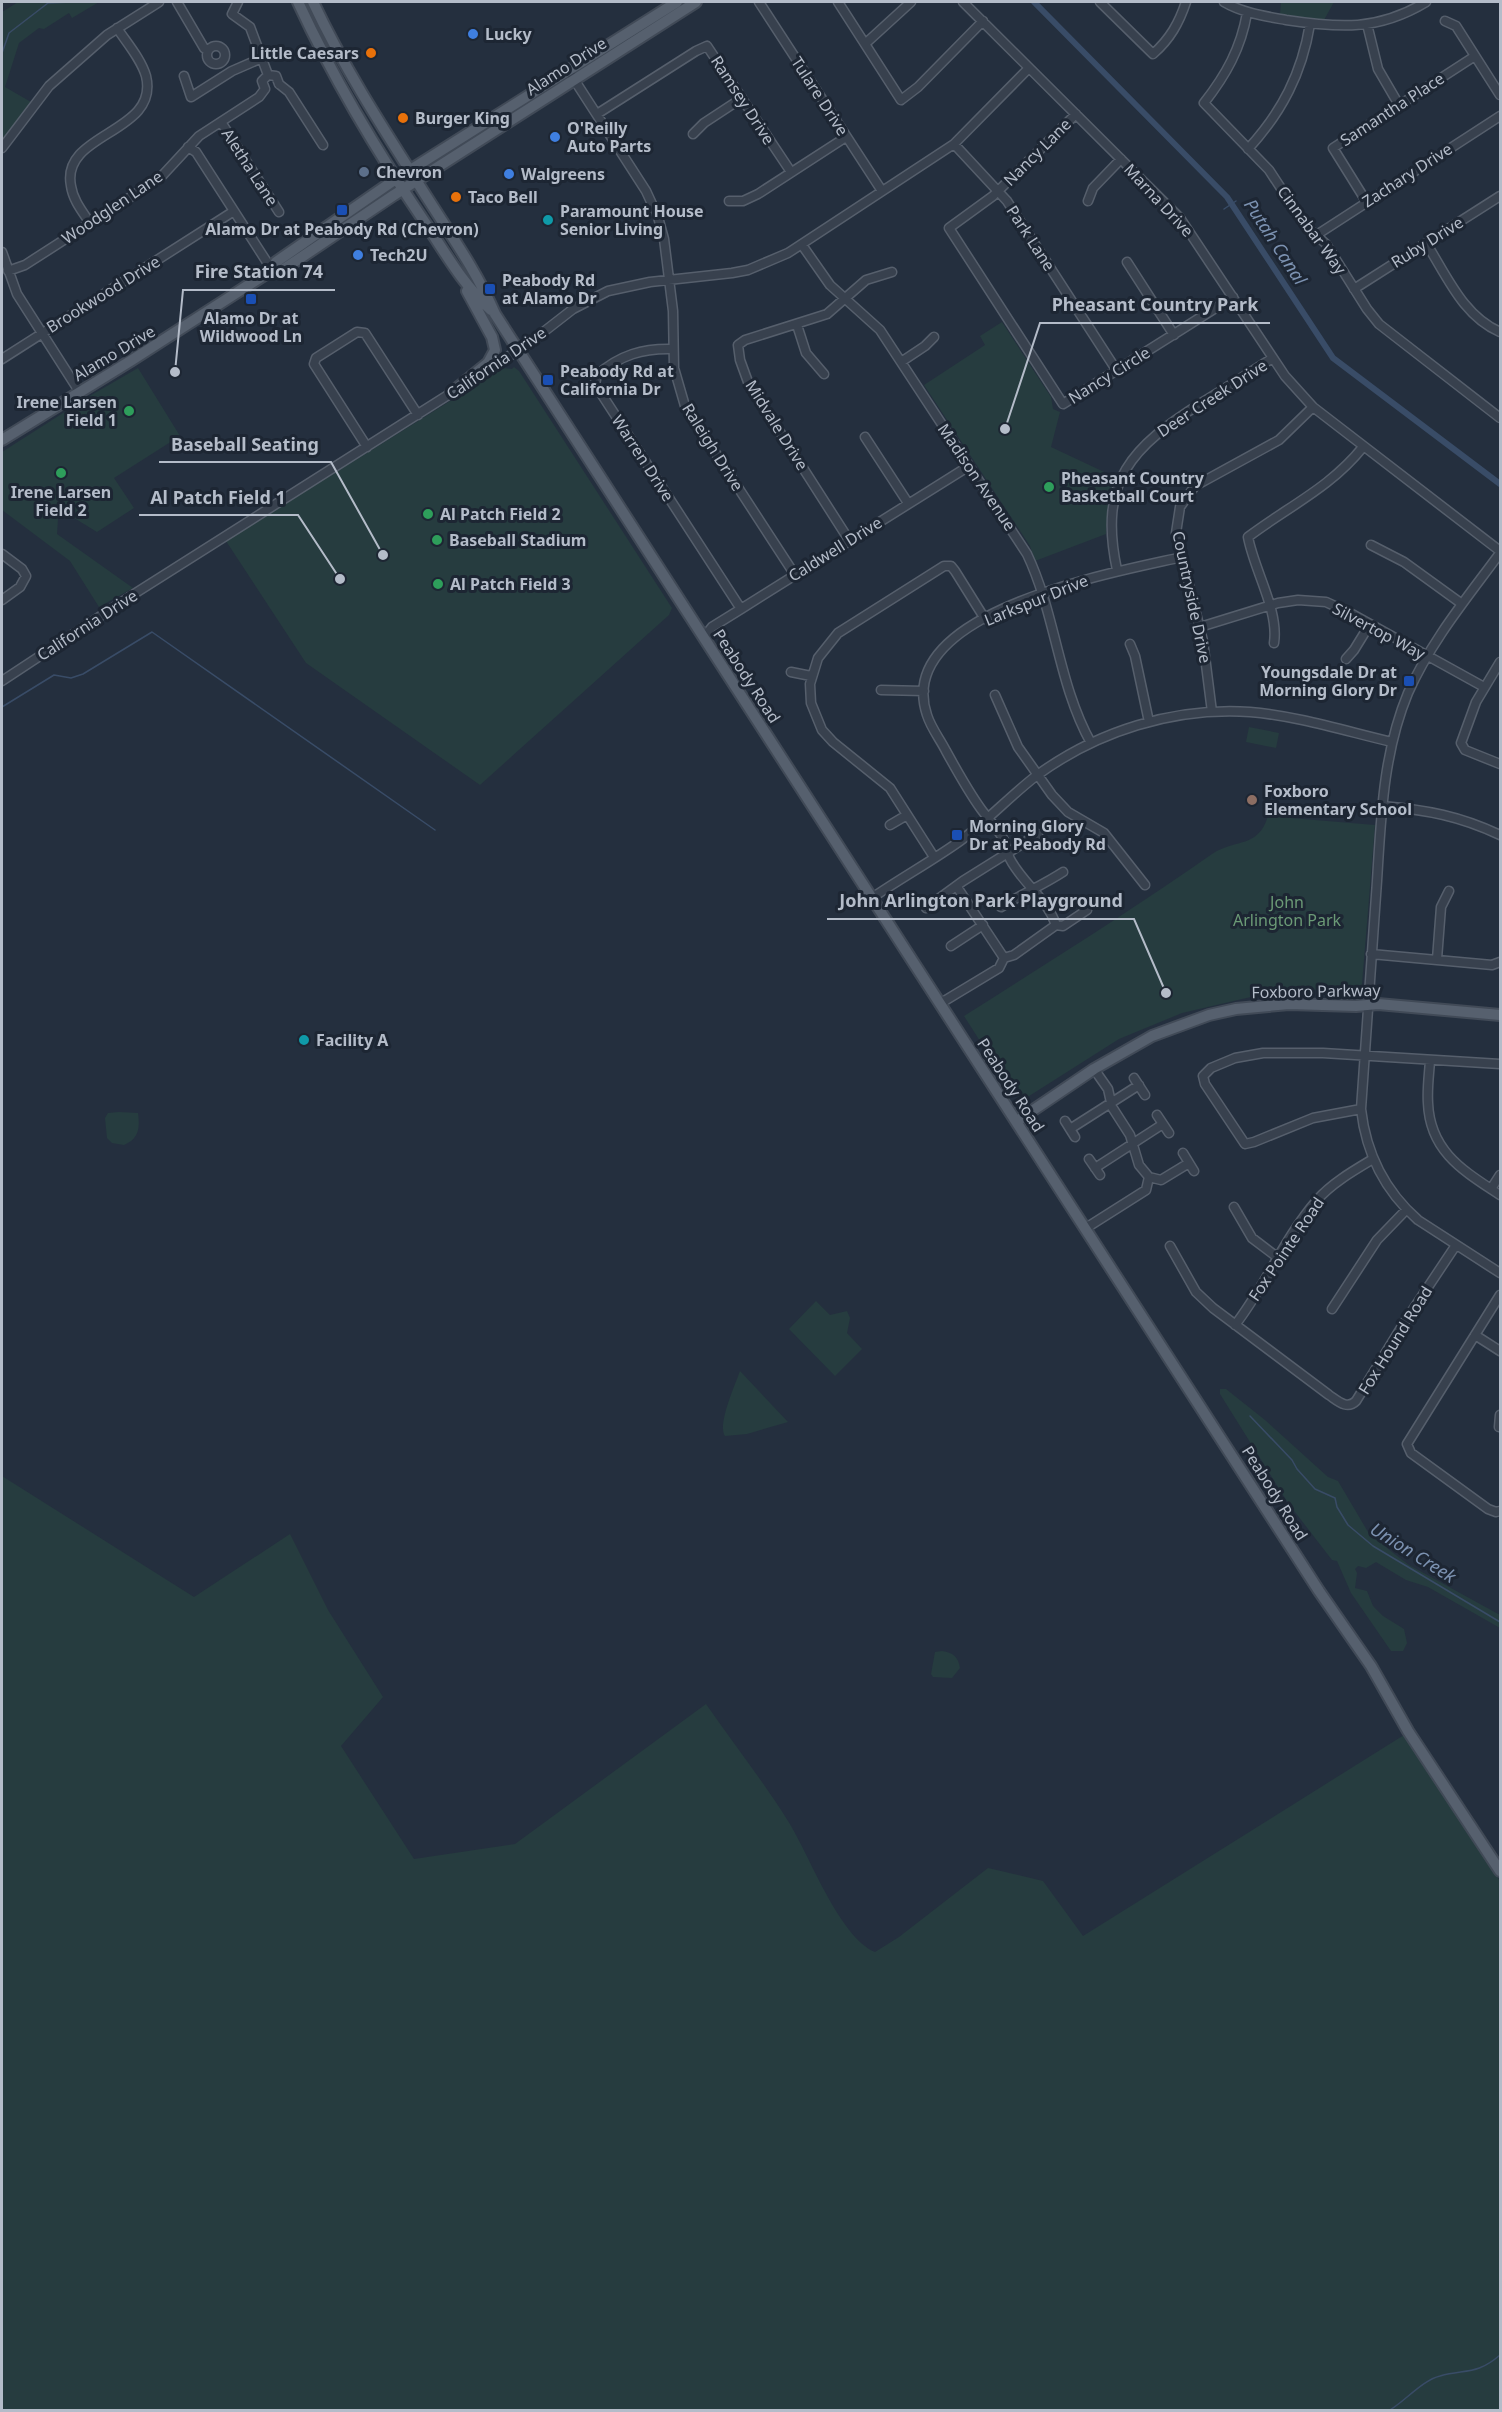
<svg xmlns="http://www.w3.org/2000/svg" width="1502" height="2412" font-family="'Noto Sans',sans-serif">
<rect width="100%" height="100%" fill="#242f3e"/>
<path fill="#263c3f" d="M18,2h81l-27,16 -3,-5 -25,16 -5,-1 -20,15 -14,44 26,15 -29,39v-129z
M1281,2h53l-10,18 -44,-6z
M1002,322l49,75 2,12 7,3 -9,35 66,31 -9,29 -2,27 -71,27 -5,-15 -106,-161 61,-40 -5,-9z
M514,367l5,4 153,237 -3,7 -189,170 -174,-122 -80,-122 277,-173 9,1z
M138,368l42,68 -66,42 20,30 -37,24 -31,-19 5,-7 -13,13 -1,15 76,54 -34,19 -29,-46 -68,-51v-58l86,-55z
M1249,727l30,6 -3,15 -30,-6z
M1268,816l107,9 -13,159 -3,6 -8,2 -36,-2 -47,3 -86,20 -63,26 -93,59 -11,-2 -51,-80c83,-53 167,-105 248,-162 24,-16 46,-5 56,-38z
M119,1112l19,1c2,15 1,26 -14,32l-12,-2 -5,-5 -2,-20 3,-5z
M816,1301l14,14 17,-4 3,7 -3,15 15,16 -27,27 -46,-47z
M740,1371l48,51 -41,12 -22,2c-8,-11 10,-51 15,-65z
M1220,1389h6l39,31 63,57 10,4 30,51 24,20 17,13 91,50v13l-72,-41 -22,-7 -30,-18 -10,6 -8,-2 -3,3 2,4 -2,15 12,3 6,15 10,10 21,13 3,14 -4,8h-12l-40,-58 -14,-32 -5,-1 -44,-57 -68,-109z
M2,1476l192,121 96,-63 38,76 55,87 -42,49 73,113 101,-15 191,-140c27,39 57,77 82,117 21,33 51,116 87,131l24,-15 89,-69 55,13 40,55 321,-201 96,146v529h-1498z
M942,1651c11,2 16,5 18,17l-8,10 -19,-1 -2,-3 4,-22z"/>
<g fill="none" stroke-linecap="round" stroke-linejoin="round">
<path stroke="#394c67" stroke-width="1.5" d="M2,53l7,-20 39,-30 24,-1
M1224,209l12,-8
M2,707l52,-32 17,3 12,-4 69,-42 283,198
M1250,1416l42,44 5,9 18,20 20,9 2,9 11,18 25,21 127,76
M1390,2410c15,-9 33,-30 50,-34 26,-7 37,-1 60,-21"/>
<path stroke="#394c67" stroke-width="6" d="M1034,2l193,195 106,161 167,126"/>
<g stroke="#565f6c" stroke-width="11">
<path id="minor" d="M177,2l27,46 4,3
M238,2l-6,12 18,13 18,48
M759,2l123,189
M838,2l63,98 17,-13 65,-66
M963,2l217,216 105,158 28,31 187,144
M1100,2l53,52c17,-15 26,-31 33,-52
M1224,2c19,11 40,14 62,18 53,8 92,11 140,-18
M1247,13c-6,35 -21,62 -43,90l65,67 36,55 21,19 41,65 12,15 121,94
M1445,21l11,5 44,69
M1367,24l11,45 21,36
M865,44l46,-42
M207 55a9 9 0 1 1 18 0a9 9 0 1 1-18 0Z
M568,70l78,121 12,26 6,22 9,72 1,57 11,38 110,169
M184,76l7,21 41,-26 30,-13
M279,84l10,8 34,53
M265,89l-3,-8 6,-6 8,1 3,8
M597,114l99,-63 11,-5 84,126
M1076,114l-83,82 -44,32 114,176 170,-107
M221,122l58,90
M693,134l11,-11 38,-25
M954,144l53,57 110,170
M188,147l8,5 76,118
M2,148l47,-62 58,-51 52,-33
M1248,149c34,-37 54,-76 62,-125
M729,201h14l15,-7 88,-57
M1088,201l5,-13 28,-29
M1366,201l-33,-53 142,-92
M90,223c-8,-12 -17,-23 -19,-37 -11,-54 89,-52 75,-110 -5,-17 -19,-33 -29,-48
M1315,236l185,-120
M1426,243c21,33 37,73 74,89
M802,245l28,40 50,45 147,224c29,61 31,130 64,189
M2,252l15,42 62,97
M1127,262l47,73
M8,271l17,-6 135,-87 39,-42 60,-39 6,-8
M1354,289l146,-93
M797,325l9,28 18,21
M673,349c-30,-1 -53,6 -76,26l-2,9 146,225
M2,359l232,-148
M901,362l24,-16 9,-9
M479,375l49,-31 45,-35 35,-18 42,-9 82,-9 16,-3 40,-17 166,-109 75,-76
M865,437l43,66
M367,447l-53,-83 2,-6 41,-26 8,1 53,82
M849,540l-101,-158 -8,-22 -2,-15 7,-5 82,-26 39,-34 26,-8
M1371,545l33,17 58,42
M1500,553c-33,45 -69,88 -92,140 -25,60 -27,125 -31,188 -6,76 -11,152 -16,228 5,44 24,82 57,111l82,53
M2,554l20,15 4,7 -6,11 -18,13
M1117,570c-19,-89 14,-123 86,-168 23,-14 46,-29 70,-44
M1200,627l78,-24 20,-3 28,2 26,12 132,73
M704,637l8,-10 29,-18 228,-143
M1274,643c5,-33 -20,-73 -26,-106 41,-31 82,-49 115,-90
M1130,644l5,12 14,66
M1346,659l8,-9 16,-26
M1500,662l-24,40 -15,41 4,7 35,14
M791,672l20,4
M2,681l132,-87 322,-204
M881,690l43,1
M995,695l23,52 34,48 16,17 36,21 41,52
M1212,712l-9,-71 -27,-108 4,-26 15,-21 84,-46 34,-33
M1382,806c45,4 78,10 118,29
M890,825l17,-10
M934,857l-44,-69 -57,-46 -11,-12 -11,-27 -1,-19 8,-26 20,-25 106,-67h7l4,5 30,48
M957,887l47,71
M872,898c29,-20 60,-37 88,-57 27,-20 50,-45 76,-65 61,-45 138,-69 214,-64 48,4 95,19 142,30
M1001,907c21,-13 42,-22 62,-35
M926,908l37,-27 75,-47
M1056,925c-9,-27 -33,-41 -46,-66 -3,-5 -2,-11 -5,-17 -6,-12 -16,-22 -24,-33 -13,-18 -24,-38 -35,-58 -6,-12 -15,-23 -19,-36 -35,-104 190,-143 255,-158
M951,946l32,-21
M1371,954l121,11 8,-3
M1004,958l10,-3 42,-30 7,1 24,-16
M1437,959l4,-52 8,-16
M941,1003l58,-35 5,-10
M1430,1061c-1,14 -3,28 -2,42 2,49 36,68 72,92
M1094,1069l14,20 4,18 18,28 9,30 10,12
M1134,1078l11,17
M1361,1109l-48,9 -59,24 -9,2 -40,-60 -2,-8 8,-8 24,-10 28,-5h60l177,11
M1157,1115l12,18
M1065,1121l10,16
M1070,1129l69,-44
M1183,1153l11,18
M1089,1159l11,16
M1095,1168l68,-44
M1491,1189l9,-14
M1234,1207l18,31 25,19
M1086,1228l60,-38 3,-13 12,3 28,-17
M1170,1246l26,46 17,16 116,87c9,6 18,15 27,6l48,-78 52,-78
M1500,1295l-93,149 4,9 77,56 8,3 4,-1
M1332,1309l45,-69 29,-30
M1235,1325c30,-38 49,-87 82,-125 15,-17 36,-29 56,-41
M1475,1335l25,16
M1499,1427l1,-12"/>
</g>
<g stroke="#414a57" stroke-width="14">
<path id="major" d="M298,2c36,78 81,153 130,225 19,29 37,60 63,83
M313,2c29,62 66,120 103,178 27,44 59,87 79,134l824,1277 52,75 37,65 92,140
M272,270l9,1 113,-76 302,-193
M451,393l37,-30 7,-13 -3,-13 -25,-46
M2,440l130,-80 140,-90 4,-8 120,-83 281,-177
M1017,1121l77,-52 58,-33 57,-21 27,-6 53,-5 67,2 22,-2 122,11"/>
</g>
<use href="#minor" stroke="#38414e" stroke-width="8"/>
<use href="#major" stroke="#56606e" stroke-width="10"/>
</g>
<g fill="#3f7fe0" stroke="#1d2633" stroke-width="2">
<circle cx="473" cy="34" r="6"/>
<circle cx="555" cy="137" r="6"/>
<circle cx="509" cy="174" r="6"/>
<circle cx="358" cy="255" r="6"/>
</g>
<g fill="#e8710a" stroke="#1d2633" stroke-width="2">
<circle cx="371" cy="53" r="6"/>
<circle cx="403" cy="118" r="6"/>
<circle cx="456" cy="197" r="6"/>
</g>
<circle fill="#5c6f8a" stroke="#1d2633" stroke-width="2" cx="364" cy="172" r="6"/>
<g fill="#1a4fb4" stroke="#1d2633" stroke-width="2">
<rect x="336" y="204" width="12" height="12" rx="3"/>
<rect x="484" y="283" width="12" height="12" rx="3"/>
<rect x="245" y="293" width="12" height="12" rx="3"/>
<rect x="542" y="374" width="12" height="12" rx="3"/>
<rect x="1403" y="675" width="12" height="12" rx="3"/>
<rect x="951" y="829" width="12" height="12" rx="3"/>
</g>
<g fill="#0f9aa8" stroke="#1d2633" stroke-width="2">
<circle cx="548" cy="220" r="6"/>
<circle cx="304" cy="1040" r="6"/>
</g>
<g fill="#2e9e5b" stroke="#1d2633" stroke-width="2">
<circle cx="129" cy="411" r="6"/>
<circle cx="61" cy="473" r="6"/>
<circle cx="1049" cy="487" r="6"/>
<circle cx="428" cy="514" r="6"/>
<circle cx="437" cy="540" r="6"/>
<circle cx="438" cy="584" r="6"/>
</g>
<circle fill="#8d6e63" stroke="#1d2633" stroke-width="2" cx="1252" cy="800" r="6"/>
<g text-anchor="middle" stroke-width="6" stroke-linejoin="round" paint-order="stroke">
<g font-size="16" font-weight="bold" fill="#b4bcc9" stroke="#1d2633" text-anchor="start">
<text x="485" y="40">Lucky</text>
<text x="359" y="59" text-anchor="end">Little Caesars</text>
<text x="415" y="124">Burger King</text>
<text x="567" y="134">O'Reilly<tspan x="567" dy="18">Auto Parts</tspan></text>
<text x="376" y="178">Chevron</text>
<text x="521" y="180">Walgreens</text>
<text x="468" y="203">Taco Bell</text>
<text x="560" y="217">Paramount House<tspan x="560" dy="18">Senior Living</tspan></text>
<text x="342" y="235" text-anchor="middle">Alamo Dr at Peabody Rd (Chevron)</text>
<text x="370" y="261">Tech2U</text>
<text x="502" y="286">Peabody Rd<tspan x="502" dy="18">at Alamo Dr</tspan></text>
<text x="251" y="324" text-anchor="middle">Alamo Dr at<tspan x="251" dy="18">Wildwood Ln</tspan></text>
<text x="560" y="377">Peabody Rd at<tspan x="560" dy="18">California Dr</tspan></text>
<text x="117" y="408" text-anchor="end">Irene Larsen<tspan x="117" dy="18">Field 1</tspan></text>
<text x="1061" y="484">Pheasant Country<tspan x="1061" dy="18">Basketball Court</tspan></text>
<text x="61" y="498" text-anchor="middle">Irene Larsen<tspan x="61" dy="18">Field 2</tspan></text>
<text x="440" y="520">Al Patch Field 2</text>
<text x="449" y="546">Baseball Stadium</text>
<text x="450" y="590">Al Patch Field 3</text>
<text x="1397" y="678" text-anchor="end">Youngsdale Dr at<tspan x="1397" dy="18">Morning Glory Dr</tspan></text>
<text x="1264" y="797">Foxboro<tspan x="1264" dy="18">Elementary School</tspan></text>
<text x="969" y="832">Morning Glory<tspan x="969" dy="18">Dr at Peabody Rd</tspan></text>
<text x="316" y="1046">Facility A</text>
</g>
<g font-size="16" fill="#b4bcc9" stroke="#1d2633">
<text transform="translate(566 66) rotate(-33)" y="6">Alamo Drive</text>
<text transform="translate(820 96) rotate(57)" y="6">Tulare Drive</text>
<text transform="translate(743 100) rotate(57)" y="6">Ramsey Drive</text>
<text transform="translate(1392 109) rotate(-33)" y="6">Samantha Place</text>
<text transform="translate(1037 152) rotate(-45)" y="6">Nancy Lane</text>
<text transform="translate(250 167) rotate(57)" y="6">Aletha Lane</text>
<text transform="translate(1407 175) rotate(-33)" y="6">Zachary Drive</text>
<text transform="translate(1159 200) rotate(47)" y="6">Marna Drive</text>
<text transform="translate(112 207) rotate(-34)" y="6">Woodglen Lane</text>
<text transform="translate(1312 230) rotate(54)" y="6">Cinnabar Way</text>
<text transform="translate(1031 238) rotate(57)" y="6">Park Lane</text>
<text transform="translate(1427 242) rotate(-32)" y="6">Ruby Drive</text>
<text transform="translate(103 294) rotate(-32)" y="6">Brookwood Drive</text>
<text transform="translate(114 353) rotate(-31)" y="6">Alamo Drive</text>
<text transform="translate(496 363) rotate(-34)" y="6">California Drive</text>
<text transform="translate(1109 375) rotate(-32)" y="6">Nancy Circle</text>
<text transform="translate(1212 398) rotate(-33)" y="6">Deer Creek Drive</text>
<text transform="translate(777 425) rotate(58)" y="6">Midvale Drive</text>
<text transform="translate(713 447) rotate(58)" y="6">Raleigh Drive</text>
<text transform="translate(643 458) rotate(57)" y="6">Warren Drive</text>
<text transform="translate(977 477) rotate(56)" y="6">Madison Avenue</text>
<text transform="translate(835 549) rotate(-32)" y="6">Caldwell Drive</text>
<text transform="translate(1192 597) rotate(78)" y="6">Countryside Drive</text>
<text transform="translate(1036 600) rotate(-22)" y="6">Larkspur Drive</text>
<text transform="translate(87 625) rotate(-33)" y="6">California Drive</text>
<text transform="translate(1379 631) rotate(28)" y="6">Silvertop Way</text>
<text transform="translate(747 676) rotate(57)" y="6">Peabody Road</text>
<text transform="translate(1316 991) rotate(-1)" y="6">Foxboro Parkway</text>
<text transform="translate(1011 1085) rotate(57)" y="6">Peabody Road</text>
<text transform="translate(1286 1249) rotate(-56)" y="6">Fox Pointe Road</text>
<text transform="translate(1395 1340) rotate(-58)" y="6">Fox Hound Road</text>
<text transform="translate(1275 1493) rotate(58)" y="6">Peabody Road</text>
</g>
<g font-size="16" fill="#6b9a76" stroke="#1d2633">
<text x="1287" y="908">John<tspan x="1287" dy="18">Arlington Park</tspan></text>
</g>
<g font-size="18" font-style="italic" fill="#7c92b1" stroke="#1d2633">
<text transform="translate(1275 242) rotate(57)" y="6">Putah Canal</text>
<text transform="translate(1413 1553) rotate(32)" y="6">Union Creek</text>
</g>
</g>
<path fill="none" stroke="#b4bcc9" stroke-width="2" d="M175 372L183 290H335M1005 429L1040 323H1270M383 555L331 462H159M340 579L298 515H139M1166 993L1134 919H827"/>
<g fill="#b4bcc9" stroke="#1d2633" stroke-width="2">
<circle cx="175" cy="372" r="6"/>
<circle cx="1005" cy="429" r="6"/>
<circle cx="383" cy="555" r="6"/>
<circle cx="340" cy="579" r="6"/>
<circle cx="1166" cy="993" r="6"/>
</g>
<g font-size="18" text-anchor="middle" font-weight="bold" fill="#b4bcc9" stroke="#1d2633" stroke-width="6" stroke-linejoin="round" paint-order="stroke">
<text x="259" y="278">Fire Station 74</text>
<text x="1155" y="311">Pheasant Country Park</text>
<text x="245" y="451">Baseball Seating</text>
<text x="218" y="504">Al Patch Field 1</text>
<text x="981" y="907">John Arlington Park Playground</text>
</g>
<rect width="1502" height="2412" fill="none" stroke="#b4bcc9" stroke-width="6"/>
</svg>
